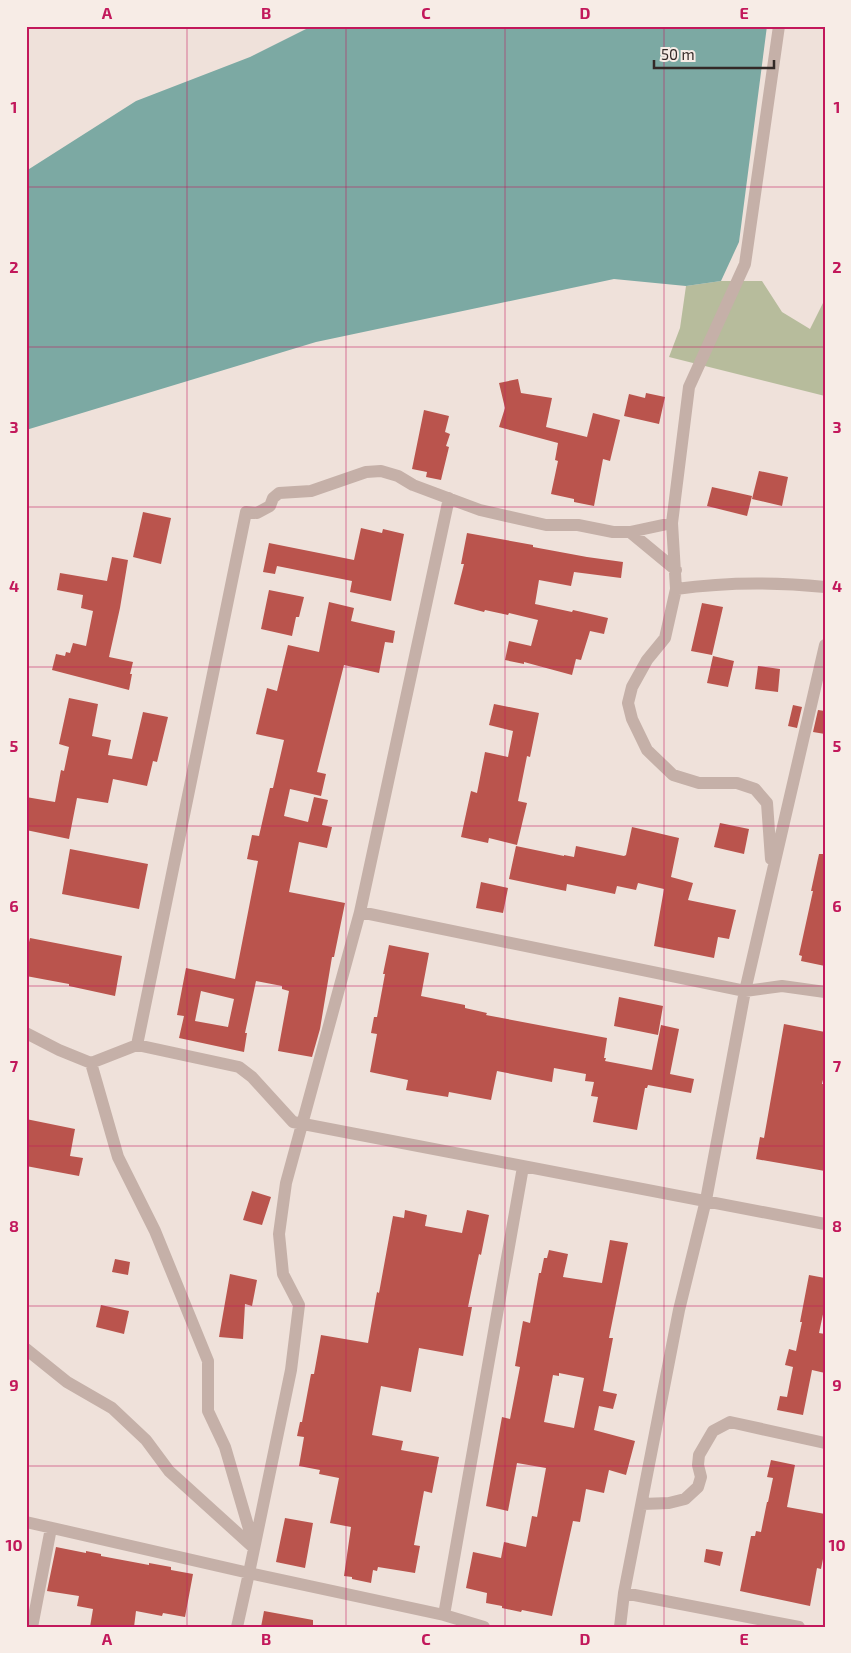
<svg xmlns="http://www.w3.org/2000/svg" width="851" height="1653" font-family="'Exo 2',sans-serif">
<rect width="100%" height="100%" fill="#efe1da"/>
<path fill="#b7bc9c" d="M721,281h41l20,31 28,17 15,-30v97l-156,-39 11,-29 6,-42z"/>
<path fill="#7ca9a3" d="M312,26h455l-28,216 -18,39 -35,5 -72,-7 -298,63 -290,88v-259l110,-70 114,-44z"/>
<path fill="#ba544d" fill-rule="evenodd" d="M518,379l3,14 31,5 -6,29 41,10 6,-24 27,7 -10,41 -7,-2 -9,47 -20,-4v-3l-23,-5 7,-33 -3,-1 3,-17 -59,-16 6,-19 -6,-25z
M646,393l19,4 -6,27 -35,-8 5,-22 16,4z
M424,410l25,6 -4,16 5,2 -4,12 3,1 -8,33 -15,-3 1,-5 -15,-3z
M759,471l29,6 -6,29 -30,-7z
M712,487l40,9 -5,20 -40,-10z
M143,512l28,6 -10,46 -28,-7z
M361,528l21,5 1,-4 21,5 -13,67 -41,-9 2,-11 -75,-15 -2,8 -12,-2 6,-29 85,17z
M467,533l66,12v2l54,10 36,5 -2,16 -47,-6 -3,14 -32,-6 -4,24 37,8 1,-2 35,8 -4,16 -14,-3 -9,29 -5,-1 -4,16 -48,-13v2l-19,-4 4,-19 22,5 7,-26 -29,-7 -1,2 -23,-5 -1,2 -30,-8 10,-40h-3z
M112,557l16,3 -8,48 -11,49 24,5 -3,12h2l-3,16 -77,-20 4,-16 9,2 1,-4 4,1 3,-10 13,3 7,-35 -12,-3 2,-13 -26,-5 3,-17 47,8z
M269,590l35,7 -5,20h-3l-4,19 -31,-7z
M329,602l25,6 -3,13 44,10 -2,12 -8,-1 -6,31 -35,-8 -27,107 9,2 -5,22 -31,-7 -6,27 24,6 6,-25 14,3 -6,25 10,2 -5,21 -28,-6 -10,50 56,11 -11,54h-2l-12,72 -8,28 -34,-6 11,-60 -7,-2v-3l-26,-5 -11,52h2l-3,19 -65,-14 5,-22 -7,-1 9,-47 49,11 23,-118 -11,-2 5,-24 7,1 11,-48h3l11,-48 -28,-6 11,-46 10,3 11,-46 31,7zM201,991l33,8 -6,28 -33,-6z
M702,603l21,4 -11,48 -21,-4z
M713,656l21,5 -6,26 -21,-4z
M758,666l22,3 -2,23 -23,-3z
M69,698l29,6 -6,32 19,4 -3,15 24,4 11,-47 25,5 -11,45 -4,-1 -6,25 -34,-7 -5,24 -31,-5 -8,41 -43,-9v-33l29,5 6,-32 3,1 5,-24 -10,-3z
M494,704l45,9 -9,44 -3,-1 -9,45 9,2 -10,42 -28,-7 -1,5 -27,-6 10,-46 6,2 8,-41 23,5 5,-26 -24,-6z
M793,705l9,2 -5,21 -9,-2z
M818,710l7,1v23l-12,-2z
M720,823l29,6 -5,25 -30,-7z
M632,827l47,11 -8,39 22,6 -5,17 48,10 -7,29 -11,-2 -4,21 -60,-12 10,-57 -26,-6 -2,7 -19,-4 -2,8 -48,-10 -1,7 -57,-12 7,-33 48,10v-1l10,2 2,-11 48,10 2,-1z
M70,849l78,15 -9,45 -77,-15z
M819,854h6v112l-24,-5 1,-5 -3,-1 14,-64h-2z
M481,882l27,6 -5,25 -27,-5z
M30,938l92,18 -7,40 -46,-10v-2l-43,-8v-21z
M389,945l40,8 -8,43 44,9v3l22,5 -1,2 121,23 -3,20h2l-1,3 47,9 9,-45 18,4 -9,45 24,5 -3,14 -43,-8 -1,3h-2l-8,42 -44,-8 5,-25 -7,-1 3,-14 -9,-1 1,-7 -32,-6 -2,14 -55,-11 -6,29 -42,-8 -1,5 -42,-7 2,-10 -38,-8 7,-38 -6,-1 3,-16h3l8,-43h-2z
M619,997l44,9 -5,29 -44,-9z
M784,1024l41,8v39l-3,13h3v87l-69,-12 4,-22 4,1z
M26,1119l49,10 -5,27 13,2 -4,18 -53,-10z
M252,1191l19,6 -9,28 -19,-5z
M405,1210l22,5 -2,11 37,7 5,-23 22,5 -8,40 -2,-1 -11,53h4l-9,49 -44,-8 -8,44 -30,-6 -9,49 31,6 -2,9 38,7 -7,36 -8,-2 -10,54 6,1 -5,27 -37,-6 -1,4 -4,-1 -2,13 -19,-4v-2l-8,-1 7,-49 -21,-4 9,-45 -20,-4 1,-4 -21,-4 5,-29 -7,-1 3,-14h2l9,-48h3l7,-39 47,8 9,-51 2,1 14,-77 11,2z
M610,1240l18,3 -19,95h4l-10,53 14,3 -4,15 -14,-3 -5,24 41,11 -9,34 -17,-5 -5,23 -18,-4 -6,33 -7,-1 -21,95 -30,-6 -1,2 -19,-4v-2l-16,-3 1,-10 -21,-5 7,-36 28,6 3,-16 22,5 6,-31 5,1 9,-49 -29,-5 -9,48 -22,-5 16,-89 8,2 10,-52 -5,-1 8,-45 7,2 9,-50h2l3,-15h3l2,-8 19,4 -5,23 39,6zM559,1373l25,5 -10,50 -30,-6 9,-47 6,1z
M115,1259l15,3 -2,13 -16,-3z
M230,1274l27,6 -5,26 -7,-2 -2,35 -24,-2z
M809,1275l16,3v27l-6,28 6,1v39l-13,-3 -9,45 -26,-5 3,-14 7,1 6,-30 -8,-2 4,-16 7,2 6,-29h-2z
M101,1305l28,6 -5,23 -28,-7z
M771,1460l24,5 -8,42 38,7v35l-4,20 -4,-1 -7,38 -70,-15 11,-55h4l1,-5 5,1 6,-30h1l5,-24 -6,-1z
M285,1518l28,5 -8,45 -29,-6z
M56,1547l30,6v-2l15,3v2l48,9v-2l22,4v3l22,4 -8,43 -22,-4 -1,3 -26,-5 -2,16h-44l3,-18 -16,-3 2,-10 -32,-5z
M706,1549l17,3 -3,14 -16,-4z
M264,1611l49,9v7h-52z"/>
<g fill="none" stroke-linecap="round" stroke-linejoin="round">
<path stroke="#c5b0a8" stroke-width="12" d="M630,532l46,38
M676,589c49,-7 100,-7 149,-2
M771,859l-4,-56 -12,-14 -18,-6h-38l-26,-8 -26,-25 -15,-31 -4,-16 4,-16 15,-27 18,-22 11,-49 -4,-66 17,-136 56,-123 34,-238
M360,912l385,79 37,-5 43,6
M26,1033l33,17 32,13 46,-18 102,22 13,10 41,45 532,102
M137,1045l109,-533 11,1 13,-7 3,-8 6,-5 32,-2 55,-19 15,-1 17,5 15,9 67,25 66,15h32l35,7h17l42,-9
M91,1063l27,94 37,74 53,130v50l17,36 29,99
M26,1349l41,33 45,26 34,32 23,31 85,77
M642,1504l27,-1 16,-4 13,-12 3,-10 -3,-12 1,-10 14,-24 17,-9 95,21
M26,1522l223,51 195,42 40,12
M624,1593l175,34
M444,1615l79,-448
M32,1627l19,-99
M237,1627l12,-54 42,-203 8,-65 -16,-31 -4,-40 7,-51 74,-271 89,-414
M620,1627l4,-34 55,-283 27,-110 39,-209 80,-346"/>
</g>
<path fill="none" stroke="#c2185b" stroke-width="1" stroke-opacity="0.55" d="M187,26v1601M346,26v1601M505,26v1601M664,26v1601M26,187h799M26,347h799M26,507h799M26,667h799M26,826h799M26,986h799M26,1146h799M26,1306h799M26,1466h799"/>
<rect width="851" height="1653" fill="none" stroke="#f7ece6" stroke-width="55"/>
<path d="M654 60v8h120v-8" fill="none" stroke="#332927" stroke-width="2.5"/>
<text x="661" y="60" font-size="15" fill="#332927" stroke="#f7ece6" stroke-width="4" paint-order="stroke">50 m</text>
<rect x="28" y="28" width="796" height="1598" fill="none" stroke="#c2185b" stroke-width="2"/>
<g font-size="16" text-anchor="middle" font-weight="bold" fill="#c2185b">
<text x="107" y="19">A</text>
<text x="266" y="19">B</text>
<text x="426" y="19">C</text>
<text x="585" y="19">D</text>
<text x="744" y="19">E</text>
<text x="14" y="113">1</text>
<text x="837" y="113">1</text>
<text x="14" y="273">2</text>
<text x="837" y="273">2</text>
<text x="14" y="433">3</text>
<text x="837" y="433">3</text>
<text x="14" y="592">4</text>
<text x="837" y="592">4</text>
<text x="14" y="752">5</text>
<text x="837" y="752">5</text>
<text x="14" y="912">6</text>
<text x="837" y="912">6</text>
<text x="14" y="1072">7</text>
<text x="837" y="1072">7</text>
<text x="14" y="1232">8</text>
<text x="837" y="1232">8</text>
<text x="14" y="1391">9</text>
<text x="837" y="1391">9</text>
<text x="14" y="1551">10</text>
<text x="837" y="1551">10</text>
<text x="107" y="1645">A</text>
<text x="266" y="1645">B</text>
<text x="426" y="1645">C</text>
<text x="585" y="1645">D</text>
<text x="744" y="1645">E</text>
</g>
</svg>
